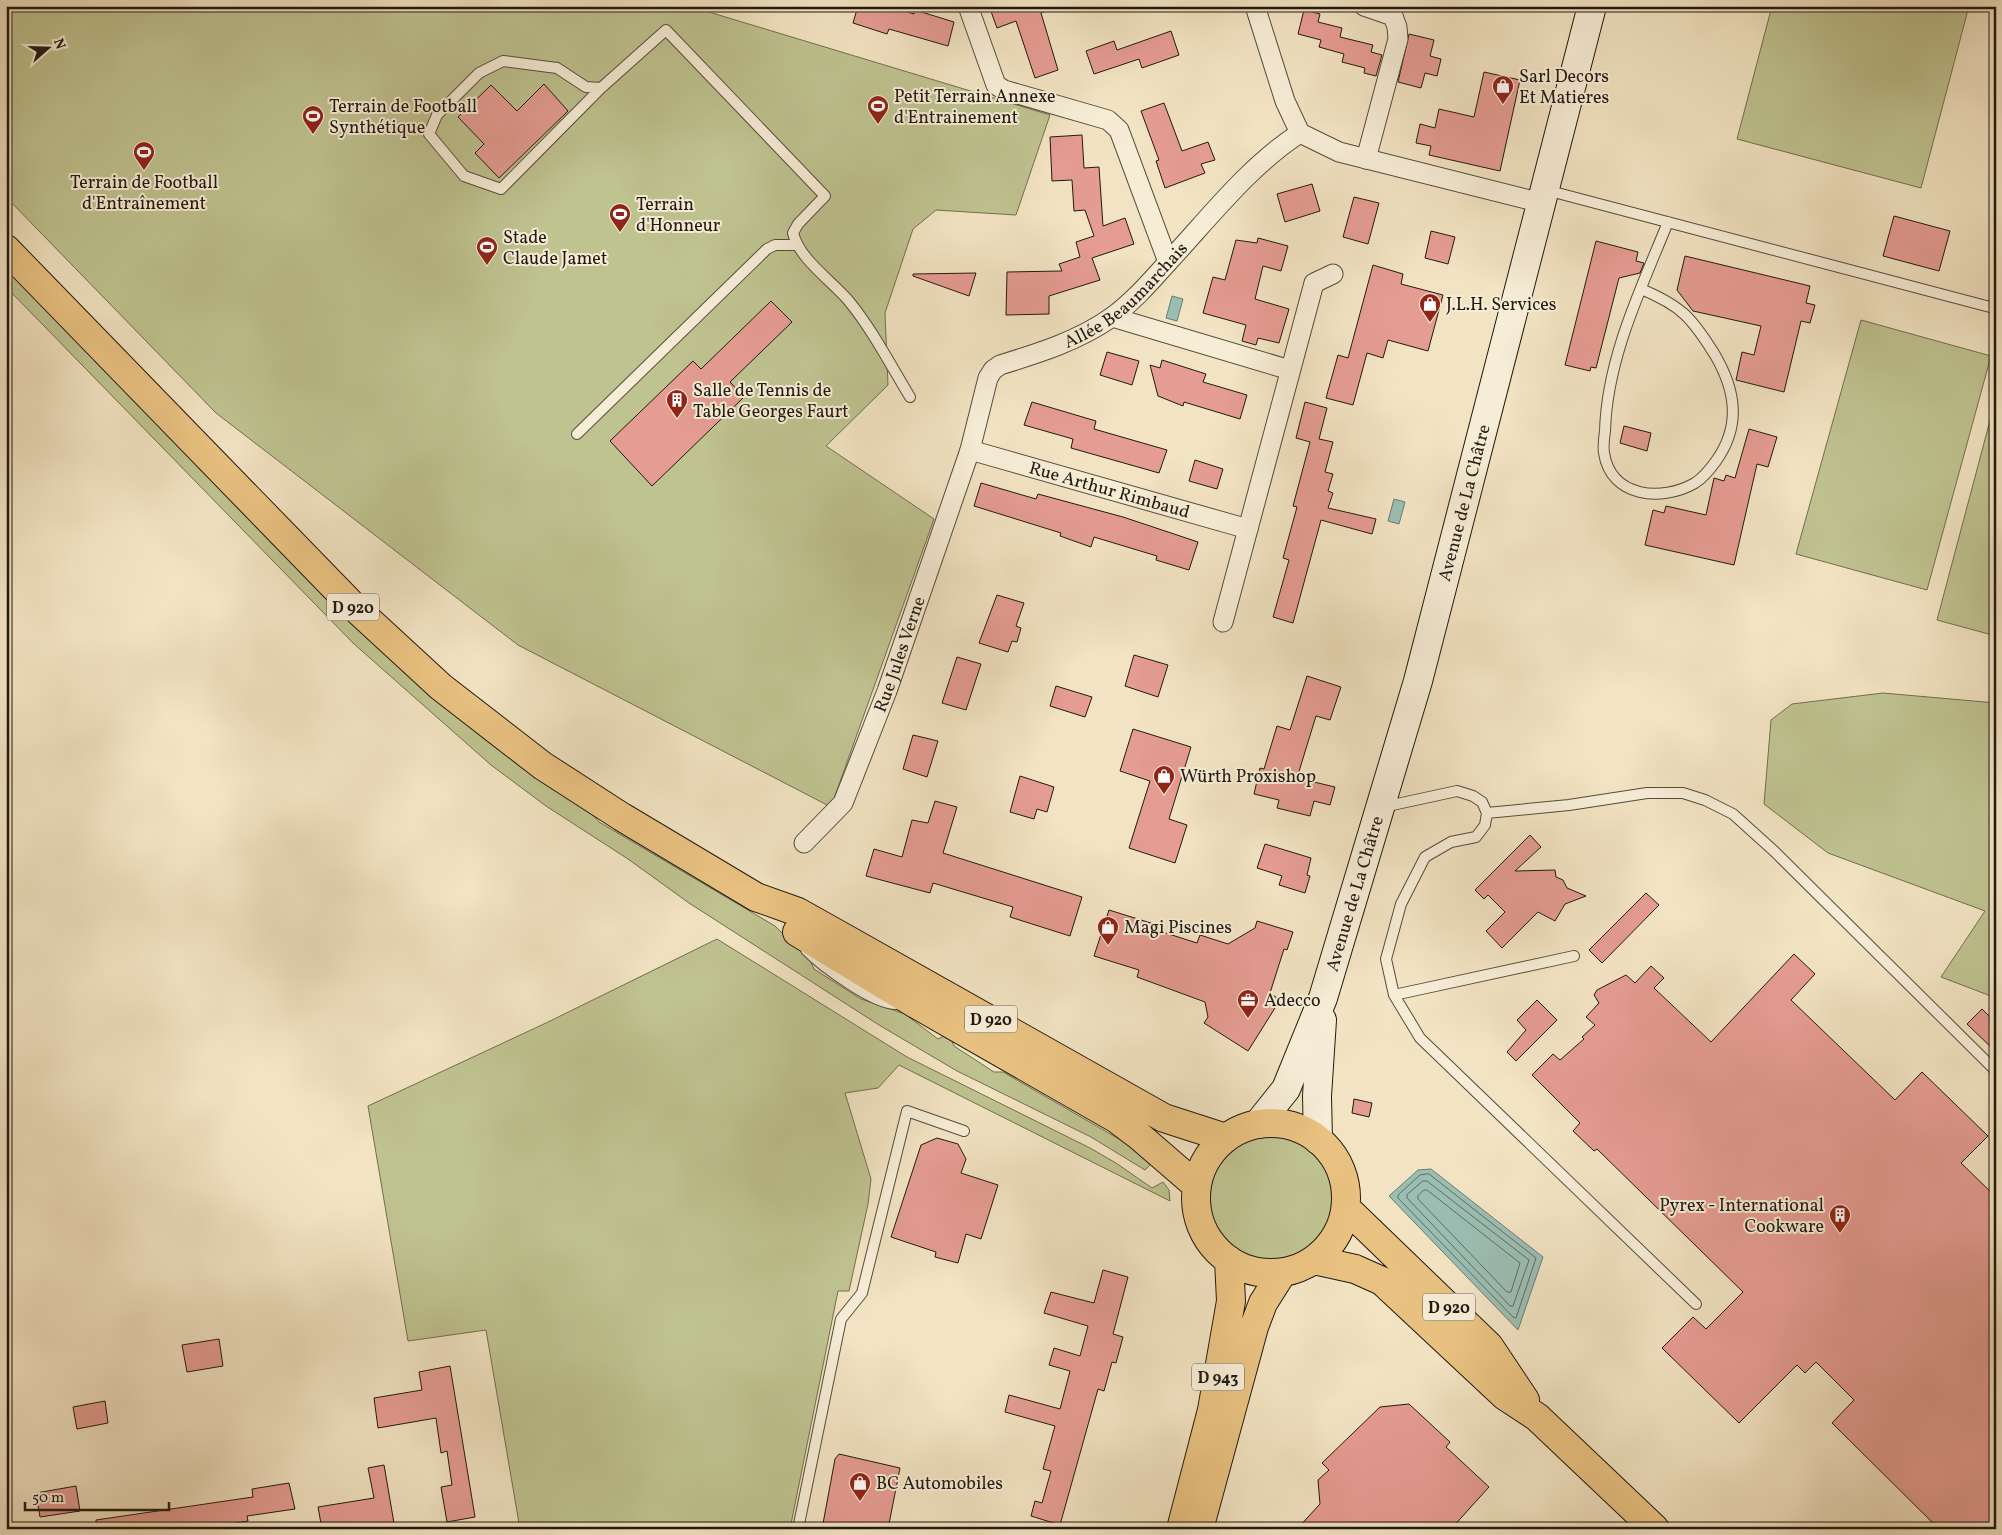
<svg xmlns="http://www.w3.org/2000/svg" width="2002" height="1535" font-family="Vollkorn,serif">
<rect width="100%" height="100%" fill="#f2e3c2"/>
<filter id="stains"><feTurbulence type="fractalNoise" baseFrequency=".004" numOctaves="4"/><feColorMatrix values="0 0 0 0 .2 0 0 0 0 .09 0 0 0 0 .02 0 0 0 .5 -.17"/></filter>
<radialGradient id="worn" r=".72"><stop offset=".6" stop-color="#630" stop-opacity="0"/><stop offset="1" stop-color="#630" stop-opacity=".3"/></radialGradient>
<path fill="#bfc390" stroke="#706e50" d="M6,6h683l361,109 -34,100 -80,-5 -23,19 -28,84 3,72 -62,61 108,73 -103,288 -313,-162 -302,-232 -210,-216z
M1772,6h197l-48,182 -184,-49z
M6,267l375,382 102,89 111,78 5,6 176,104 35,34 4,9 47,30 44,15 33,25 6,-3 7,3 3,7 40,26h9l116,67 34,23 -8,8 -54,-33 -134,-66 -78,-46 -190,-122 -61,-44 -82,-53 -55,-41 -138,-122 -347,-356z
M1861,320l130,36 -64,234 -131,-36z
M1996,398v238l-59,-16z
M1883,693l113,10v295l-55,-21 44,-66 -157,-58 -64,-49 7,-84 21,-16z
M717,939l190,118 183,91 26,15 36,25 11,-6 6,8 1,11 -271,-136 -21,23 -33,5 26,86 -3,25 -19,87h-11l-48,238h-270l-34,-199 -78,11 -40,-235 178,-83z
M1196 1198a75 75 0 1 1 150 0a75 75 0 1 1-150 0Z"/>
<path fill="#9bbeb3" stroke="#6a7c72" d="M1172,296l11,3 -6,22 -11,-3z
M1394,499l11,3 -6,22 -11,-3z
M1431,1169l112,88 -25,73 -129,-134 29,-26z"/>
<g fill="none" stroke-linecap="round" stroke-linejoin="round">
<path stroke="#5e6c62" stroke-width="1" d="M1429,1174l107,84 -20,60 -3,-1 -115,-119v-3l22,-20z
M1423,1181h4l102,79 -16,46h-3l-103,-108v-3z
M1424,1190h3l93,73 -9,29h-4l-89,-93v-3z"/>
</g>
<path fill="#e59c92" stroke="#211910" d="M858,6h30l26,8 1,-4 39,12 -6,24 -59,-17 -2,5 -34,-11z
M989,6h64v3l-12,4 17,57 -23,8 -19,-57 -19,7z
M1304,10l16,4 -2,8 24,6 -2,9 33,8 -2,7 11,3 -6,21 -12,-3 1,-5 -23,-6 2,-8 -25,-7 2,-7 -23,-6z
M1171,31l8,24 -37,13 -3,-9 -45,15 -8,-23 28,-10 3,9z
M1409,34l25,6 -4,16 11,3 -4,17 -12,-3 -4,15 -23,-6z
M1484,72l36,8 -20,91 -71,-16 2,-9 -15,-3 4,-19 15,4 4,-19 35,8z
M544,84l24,27 -69,67 -24,-25 9,-9 -26,-27 33,-32 26,26z
M1164,103l18,48 26,-9 7,18 -14,4 4,9 -40,15 -9,-27 3,-1 -18,-49z
M1082,135l2,33 15,-1 4,59 22,-8 9,26 -42,14 8,22 -51,16v18l-43,1 1,-43 55,-1 -3,-7 21,-7 -4,-15 18,-6 -9,-26 -11,1 -2,-31 -20,1 -2,-44z
M1312,184l8,27 -35,11 -8,-28z
M1354,197l25,6 -11,41 -25,-7z
M1894,216l56,15 -11,40 -56,-15z
M1431,231l24,6 -7,27 -23,-6z
M1258,238l30,8 -7,25 -18,-5 -8,33 34,10 -10,34 -21,-5 -2,7 -14,-4 4,-16 -43,-12 10,-36 12,3 11,-40 21,3z
M1596,241l42,11 -2,9 8,2 -4,10 -21,5 -23,90 -5,-1 -1,4 -25,-6z
M1685,256l125,30 -4,17 9,2 -5,18 -9,-2 -17,71 -48,-12 6,-28 12,3 7,-29 -68,-15 -16,-21z
M1373,265l30,9 -2,10 42,11 -15,56 -40,-11 -5,18 -16,-5 -14,52 -27,-7 12,-43 10,3z
M976,273l-7,23 -56,-20v-2z
M771,301l21,21 -62,60 14,15 -92,89 -42,-45 83,-80 8,8z
M1107,352l32,9 -7,24 -32,-10z
M1162,360l44,14 -3,8 44,13 -7,24 -56,-17 -1,4 -25,-10 -8,-31 10,3z
M1032,402l64,19 -2,8 73,21 -8,23 -88,-25 2,-9 -49,-14z
M1305,402l22,6 -8,31 14,3 -8,30 8,2 -5,17 5,2 -5,15 48,11 -4,15 -51,-14 -28,103 -20,-6 16,-57 -6,-2 14,-51 -4,-1 17,-64 -14,-4z
M1624,426l27,7 -4,18 -27,-8z
M1749,429l28,8 -9,30 -11,-3 -23,101 -89,-20 8,-35 11,3 2,-7 40,9 8,-37 10,3 2,-6 9,3z
M1195,460l28,9 -6,20 -28,-8z
M981,483l55,16 2,-5 85,23 75,25 -9,28 -33,-10 1,-4 -63,-19 -3,10 -31,-11 1,-3 -87,-27z
M997,595l27,8 -8,23 5,2 -4,14 -5,-1 -4,11 -29,-9z
M1134,655l34,10 -10,32 -33,-11z
M957,657l24,7 -15,46 -24,-7z
M1307,676l34,11 -11,33 -14,-4 -19,62 38,9 -5,18 -16,-4 -4,15 -33,-8 2,-8 -25,-6 6,-26 4,1 13,-43 13,4z
M1056,686l36,11 -7,20 -35,-11z
M1133,729l58,18 -22,72 18,6 -12,38 -46,-15 21,-67 -30,-10z
M913,735l25,6 -11,36 -24,-8z
M1020,776l34,11 -7,25 -10,-3 -3,10 -24,-7z
M935,801l22,6 -14,46 139,44 -12,39 -60,-19 3,-10 -80,-24 -3,10 -64,-17 8,-27 28,8 10,-37 16,3z
M1530,835l11,12 -26,24 40,-1 1,7 7,3 4,8 19,8 -21,8 -10,17 -17,-9 -36,36 -16,-17 19,-19 -17,-17 -4,4 -9,-9z
M1265,844l46,14 -4,17 3,1 -5,17 -26,-8 3,-9 -25,-8z
M1646,893l13,12 -57,58 -13,-13z
M1109,910l45,14 -1,5 44,14 3,-8 28,9 27,-16 2,-7 36,11 -6,18 -3,-1 -14,44 10,7 -32,51 -44,-28 4,-6 -3,-15 -68,-25 2,-7 -45,-14z
M1794,954l21,20 -24,26 104,100 27,-28 66,64 -27,27 35,34v332h-57l-107,-106 22,-23 -38,-38 -11,11 -8,-8 -58,58 -77,-75 31,-31 13,12 37,-37 -146,-143 -3,2 -21,-20 7,-8 -48,-48 21,-21 7,6 24,-21 -2,-2 13,-12 -9,-8 13,-14 -5,-8 3,-5 29,-15 9,8 16,-17 13,12 -10,10 57,54z
M1537,1000l20,20 -41,41 -9,-9 19,-22 -9,-10z
M1982,1009l14,14v29l-29,-28z
M1354,1099l18,4 -3,14 -17,-4z
M937,1138l21,6 8,15 -5,14 37,12 -17,54 -15,-5 -8,29 -23,-6 1,-5 -45,-15 30,-92z
M1103,1270l25,7 -15,57 10,3 -7,26 -4,-1 -8,29 -6,-2 -38,136 -29,-9 4,-15 7,2 9,-32 -8,-2 12,-43 -50,-14 4,-17 51,14 10,-38 -21,-6 5,-17 26,8 8,-30 -44,-13 7,-21 43,11z
M219,1339l4,27 -36,6 -5,-27z
M450,1366l25,151 -28,5 -6,-35 11,-2 -5,-34 -6,2 -5,-35 -58,10 -4,-30 48,-8 -3,-18z
M105,1401l3,22 -31,6 -4,-22z
M1409,1404l41,38 -4,5 43,40 -38,42h-154l23,-25 -2,-24 11,-10 -7,-7 58,-56z
M839,1454l61,14 -12,61h-66l13,-70z
M384,1465l11,64h-16l-1,-6 -32,6h-24l-4,-22 56,-9 -6,-30z
M289,1483l6,26 -48,7 1,5 -48,8h-104v-9l157,-23 -1,-8z
M76,1486l4,25 -40,6 -4,-24z"/>
<g fill="none" stroke-linecap="round" stroke-linejoin="round">
<g stroke="#554c3c" stroke-width="12">
<path id="lane" d="M601,88l-100,101 -37,-13 -35,-42 8,-19 42,-42 24,-12 54,7 29,19 15,1 65,-58 159,166 -27,28 -5,9c7,27 37,46 55,67 24,29 42,64 62,97
M1546,190l444,117
M1641,289c41,17 51,29 74,66 21,36 26,71 1,106 -5,7 -13,17 -21,22 -33,19 -84,15 -91,-30 -1,-7 0,-15 1,-22 2,-73 36,-142 63,-209
M577,434l190,-185 8,-4h21
M1383,807l74,-16 16,5 9,6 5,11 -2,12 -9,12 -25,5 -26,15 -24,47 -15,55 8,36 26,43 276,266
M1487,813l82,-8 78,-12h36l22,7 28,14 41,37 222,220
M806,950c16,16 69,56 92,54
M1394,995l180,-39
M798,1529l43,-210 21,-26 45,-182 57,20"/>
</g>
<g stroke="#554c3c" stroke-width="21">
<g id="street">
<path d="M968,6l28,79 8,5 104,30 11,10 49,132"/>
<path d="M1255,6l30,95 15,32 39,19 203,51"/>
<path d="M1364,6l29,10 4,11 1,12 -32,120"/>
<path d="M1112,317l178,53"/>
<path id="s1" d="M970,450l278,79"/>
<path d="M1223,622l91,-339 19,-9"/>
<path id="s2" d="M804,843l39,-40 44,-112 83,-241 18,-72 5,-8 7,-5c39,-12 78,-24 112,-48 22,-16 39,-36 57,-56 41,-44 80,-95 131,-128"/>
</g>
</g>
<g stroke="#211910" stroke-width="30">
<g id="secondary">
<path id="s3" d="M1258,1124l28,-35 37,-91 95,-317 174,-675"/>
<path d="M1318,1140l-1,-44 5,-76"/>
</g>
</g>
<g stroke="#211910" stroke-width="30">
<path id="primary" d="M6,249l346,356 89,82 102,79 79,51 134,80 42,15 41,23 325,183 62,20
M797,932l117,71 203,116 21,16 59,51
M1196 1198a75 75 0 1 1 150 0a75 75 0 1 1-150 0Z
M1346,1208l143,138 36,54
M1314,1260l41,9 27,12 123,115 32,21 118,112
M1181,1529l31,-119 19,-109 -2,-41
M1199,1529l55,-202 9,-24 19,-30"/>
</g>
<use href="#lane" stroke="#f7edd7" stroke-width="10"/>
<use href="#street" stroke="#f7edd7" stroke-width="19"/>
<use href="#secondary" stroke="#f7edd7" stroke-width="28"/>
<use href="#primary" stroke="#e9c281" stroke-width="28"/>
</g>
<defs>
<g id="shop-pin" transform="scale(1.125)"><path d="M0 17L-7.5 6A9.5 9.5 0 1 1 7.5 6Z" fill="#8f2418" stroke="#f7edd7"/><path d="M-5-2.5h2.3a2.7 3.5 0 0 1 5.4 0H5L5.5 6h-11ZM-1.5-2.5h3a1.5 2.3 0 0 0-3 0Z" fill="#fff"/></g>
<g id="stadium-pin" transform="scale(1.125)"><path d="M0 17L-7.5 6A9.5 9.5 0 1 1 7.5 6Z" fill="#8f2418" stroke="#f7edd7"/><path d="M0-5a6.5 5 0 1 0 0 10a6.5 5 0 1 0 0-10ZM-3.5-1.8h7v3.6h-7Z" fill="#fff"/></g>
<g id="building-pin" transform="scale(1.125)"><path d="M0 17L-7.5 6A9.5 9.5 0 1 1 7.5 6Z" fill="#8f2418" stroke="#f7edd7"/><path d="M-4-6H4V6H1V3H-1V6H-4ZM-2.5-4.3h1.7v1.8h-1.7ZM.8-4.3h1.7v1.8H.8ZM-2.5-1h1.7V.8h-1.7ZM.8-1h1.7V.8H.8Z" fill="#fff"/></g>
<g id="office-pin" transform="scale(1.125)"><path d="M0 17L-7.5 6A9.5 9.5 0 1 1 7.5 6Z" fill="#8f2418" stroke="#f7edd7"/><path d="M-6-3h4V-5.5h4V-3h4V5H-6ZM-1-4.5V-3h2v-1.5ZM-6 0V1H6V0Z" fill="#fff"/></g>
</defs>
<g fill-rule="evenodd">
<use href="#shop-pin" x="1503" y="86"/>
<use href="#stadium-pin" x="878" y="106"/>
<use href="#stadium-pin" x="313" y="116"/>
<use href="#stadium-pin" x="144" y="152"/>
<use href="#stadium-pin" x="620" y="214"/>
<use href="#stadium-pin" x="487" y="247"/>
<use href="#shop-pin" x="1430" y="304"/>
<use href="#building-pin" x="677" y="400"/>
<use href="#shop-pin" x="1164" y="776"/>
<use href="#shop-pin" x="1108" y="927"/>
<use href="#office-pin" x="1248" y="1000"/>
<use href="#building-pin" x="1840" y="1215"/>
<use href="#shop-pin" x="860" y="1483"/>
</g>
<g text-anchor="middle" stroke-width="4" stroke-linejoin="round" paint-order="stroke">
<g fill="#f7edd7" stroke="#61594c" stroke-width="1">
<rect x="327" y="593.5" width="52" height="27" rx="4"/>
<rect x="965" y="1005.5" width="52" height="27" rx="4"/>
<rect x="1423" y="1293.5" width="52" height="27" rx="4"/>
<rect x="1192" y="1363.5" width="52" height="27" rx="4"/>
</g>
<g font-size="16" font-weight="bold" fill="#211910">
<text x="353" y="613">D 920</text>
<text x="991" y="1025">D 920</text>
<text x="1449" y="1313">D 920</text>
<text x="1218" y="1383">D 943</text>
</g>
<g font-size="18" fill="#211910" stroke="#f7edd7" text-anchor="start">
<text x="1519" y="82">Sarl Decors<tspan x="1519" dy="21">Et Matieres</tspan></text>
<text x="894" y="102">Petit Terrain Annexe<tspan x="894" dy="21">d'Entrainement</tspan></text>
<text x="329" y="112">Terrain de Football<tspan x="329" dy="21">Synthétique</tspan></text>
<text x="144" y="188" text-anchor="middle">Terrain de Football<tspan x="144" dy="21">d'Entraînement</tspan></text>
<text x="636" y="210">Terrain<tspan x="636" dy="21">d'Honneur</tspan></text>
<text x="503" y="243">Stade<tspan x="503" dy="21">Claude Jamet</tspan></text>
<text x="1446" y="310">J.L.H. Services</text>
<text x="693" y="396">Salle de Tennis de<tspan x="693" dy="21">Table Georges Faurt</tspan></text>
<text x="1180" y="782">Würth Proxishop</text>
<text x="1124" y="933">Magi Piscines</text>
<text x="1264" y="1006">Adecco</text>
<text x="1824" y="1211" text-anchor="end">Pyrex - International<tspan x="1824" dy="21">Cookware</tspan></text>
<text x="876" y="1489">BC Automobiles</text>
</g>
<g font-size="18" fill="#211910" stroke="#f7edd7">
<text dy="6" stroke="none"><textPath href="#s2" startOffset="670">Allée Beaumarchais</textPath></text>
<text dy="6" stroke="none"><textPath href="#s1" startOffset="145">Rue Arthur Rimbaud</textPath></text>
<text dy="6" stroke="none"><textPath href="#s3" startOffset="658">Avenue de La Châtre</textPath></text>
<text dy="6" stroke="none"><textPath href="#s2" startOffset="215">Rue Jules Verne</textPath></text>
<text dy="6" stroke="none"><textPath href="#s3" startOffset="252">Avenue de La Châtre</textPath></text>
</g>
</g>
<rect width="2002" height="1535" fill="none" stroke="#f2e3c2" stroke-width="25"/>
<rect x="8" y="8" width="1987" height="1520" fill="none" stroke="#211910" stroke-width="2.5"/>
<rect x="12" y="12" width="1977" height="1510" fill="none" stroke="#211910"/>
<g transform="translate(48 48) rotate(70)" stroke="#f7edd7" stroke-width="4" paint-order="stroke">
<path d="M0-4L9 19L0 12L-9 19Z" fill="#211910"/>
<text y="-8" font-size="14" font-weight="bold" text-anchor="middle" fill="#211910">N</text>
</g>
<path d="M25 1502v8h144v-8" fill="none" stroke="#211910" stroke-width="2.5"/>
<text x="32" y="1502" font-size="15" fill="#211910" stroke="#f7edd7" stroke-width="4" paint-order="stroke">50 m</text>
<rect width="100%" height="100%" filter="url(#stains)"/>
<rect width="100%" height="100%" fill="url(#worn)"/>
</svg>
